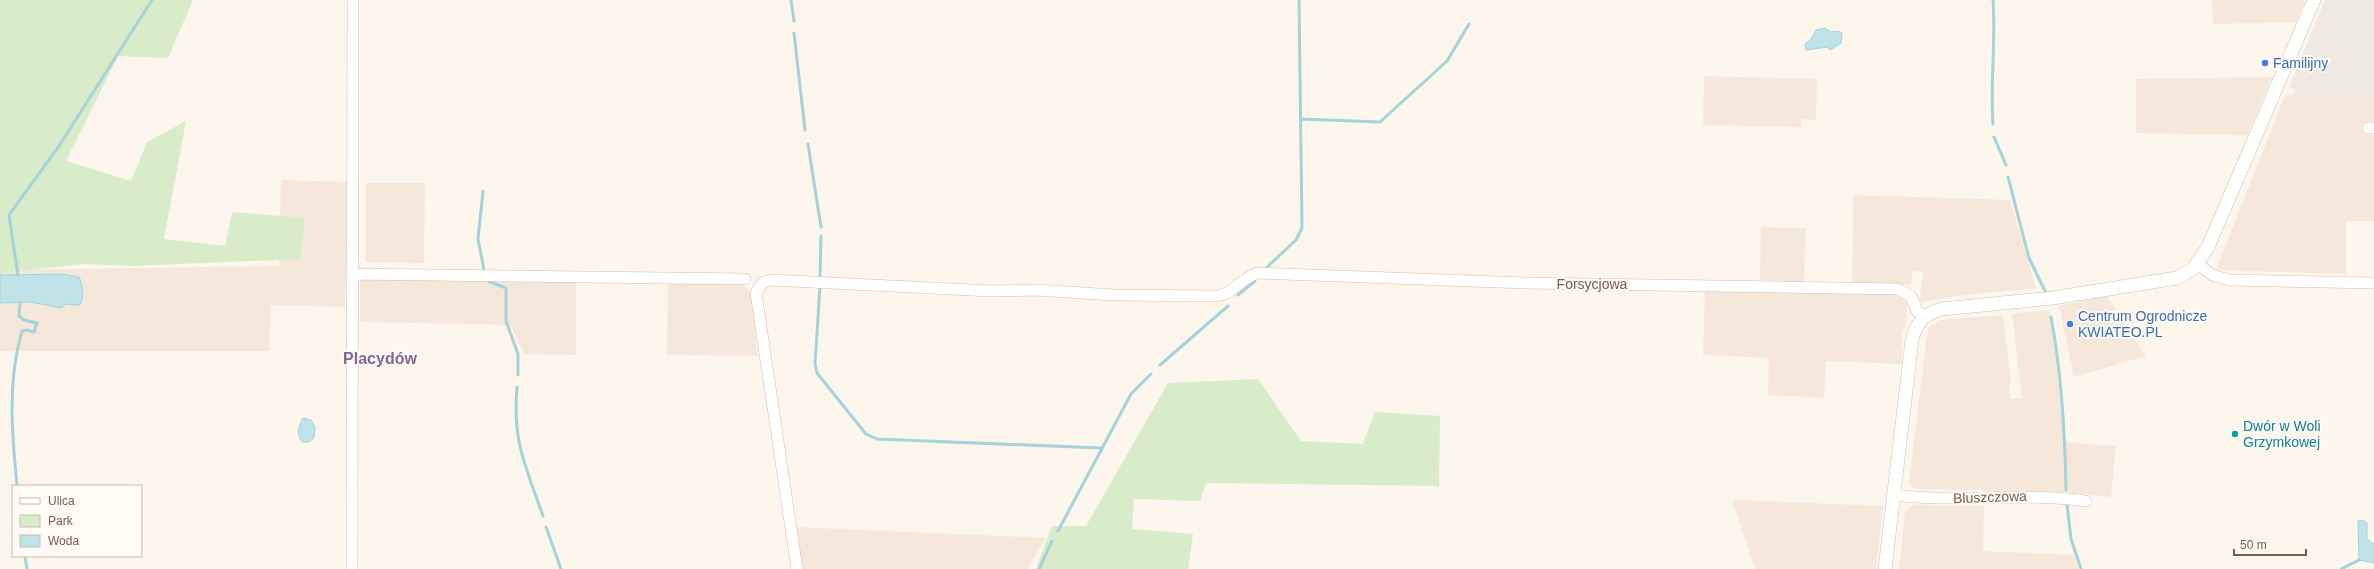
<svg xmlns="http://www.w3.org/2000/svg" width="2374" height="569" font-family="Helvetica,sans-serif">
<rect width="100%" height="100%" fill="#fdf6ec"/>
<path fill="#f5e8da" d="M2212,0h93l-9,22 -83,2z
M1704,76l113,3 -1,41 -15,-1v8l-98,-2z
M2272,77l-25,58 -111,-2v-54z
M2285,95h89v31l-8,6 8,4v85h-28v53l-130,-4z
M281,180l68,2 -4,125 -74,-2 -2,46h-269v-81l279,-4z
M366,183h59l-1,80 -58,-1z
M1853,195l157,5 26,88 -74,7 -43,8 4,-31 -10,-1 -2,14 -59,-3z
M1761,227l45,1 -2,54 -44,-2z
M360,279l216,2v74l-52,-1 -14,-29 -150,-3z
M668,281l73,2 10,9 7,64 -91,-1z
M1705,290l192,4 10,5 -1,29 -4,2v34l-76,-3 -2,37 -56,-3 1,-37 -66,-3z
M2107,296l39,60 -72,21 -15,-71z
M2049,310l7,45 8,87 52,4 -5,51 -45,-5 -151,-3 -6,-7 19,-154 12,-8 63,-5 8,68 -2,3 2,13 11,-1 -10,-84z
M1739,500l144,6 -7,63h-121l-22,-67z
M1913,505l71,1 -1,45 90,4 5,14h-179l6,-57z
M796,527l250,11 -19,31h-224z"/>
<path fill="#efe9e4" d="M2325,0h49v95h-81l2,-6 -6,-2z"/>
<path fill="#d8ecc9" d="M0,0h193l-25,58 -50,-2 -52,105 65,20 16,-39 39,-21 -22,118 61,7 7,-34 73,6 -5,41 -168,7 -47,-2 -85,9z
M1258,379l43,62 62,3 12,-32 65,4 -1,70 -233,-3 -6,18 -66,-2 -2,30 61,5 -5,35h-152l16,-43h34l82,-143z"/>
<path fill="#bfe3e8" stroke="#a5d3da" d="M1825,28l6,4 7,-1 4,2 -1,10 -11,7 -2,-3 -22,3 -1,-6 6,-5 5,-9z
M62,274l17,3c4,7 5,22 1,28l-14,-1 -5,4 -31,-6 -30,1v-28z
M303,418l8,2 4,7 -1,11 -5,4h-7c-6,-9 -4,-15 1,-24z
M2363,520l4,3v16l7,5v19l-15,-3 -1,-39z"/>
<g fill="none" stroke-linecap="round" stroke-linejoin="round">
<path stroke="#a5d3da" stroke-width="3" d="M791,0l3,21
M794,33l11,97
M1301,119l79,3 67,-61 22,-37
M1993,124c-3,-41 3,-82 0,-124
M1994,137l12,28
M808,144l13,83
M2008,177l21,81 16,33
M483,191l-5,48 6,31
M1266,268l30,-28 6,-12 -3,-228
M18,275l-9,-60 50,-69 93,-146
M820,276l1,-40
M488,281l18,7v33l12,33v21
M820,286l-5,78 2,9 49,61 11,5 224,9
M1238,295l17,-14
M2051,317c11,58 14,115 15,173
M1160,365l68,-59
M517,387c-5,54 9,80 26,129
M17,486c-5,-52 -10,-104 5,-155l5,-1 7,2 3,-9 -13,-3 -5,-4 1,-13
M2067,504l4,35 10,30
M546,527l15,42
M1058,531l73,-137 20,-20
M25,557l2,12
M1039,569l13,-28
M2341,569l18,-9"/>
<g stroke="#d1beb0" stroke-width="12">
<path id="minor" d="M2368,128h6
M2198,264l14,11 17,5 145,3
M353,274l392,5
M1894,495c64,8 128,-3 192,6
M352,569l1,-569
M797,569l-41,-276 6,-10 9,-3 220,11 45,-1 78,5 104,1c17,-4 24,-18 39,-23l268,10 372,6 14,7 6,15 7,6"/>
</g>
<g stroke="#d1beb0" stroke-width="14">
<path id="tertiary" d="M1885,569l27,-229c4,-17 13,-27 30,-31l111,-11 124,-20 16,-9 15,-22 106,-247"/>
</g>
<use href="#minor" stroke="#fff" stroke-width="11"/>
<use href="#tertiary" stroke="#fff" stroke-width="13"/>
</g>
<g fill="#3f7fe0" stroke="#fffaf3" stroke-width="1.5">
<circle cx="2265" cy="63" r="4"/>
<circle cx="2070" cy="324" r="4"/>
</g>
<circle fill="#0f9aa8" stroke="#fffaf3" stroke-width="1.5" cx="2235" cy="434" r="4"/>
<g text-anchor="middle" stroke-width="4" stroke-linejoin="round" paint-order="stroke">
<g font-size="14" fill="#366cbe" stroke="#fffaf3" text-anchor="start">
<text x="2273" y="68">Familijny</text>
<text x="2078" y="321">Centrum Ogrodnicze<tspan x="2078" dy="16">KWIATEO.PL</tspan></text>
</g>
<g font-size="14" fill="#7a5c4d" stroke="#fffaf3">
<text x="1592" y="289">Forsycjowa</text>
<text transform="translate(1990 497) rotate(-2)" y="5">Bluszczowa</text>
</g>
<g font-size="14" fill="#0d838f" stroke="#fffaf3" text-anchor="start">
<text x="2243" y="431">Dwór w Woli<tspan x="2243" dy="16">Grzymkowej</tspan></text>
</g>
<g font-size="16" font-weight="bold" fill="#846695" stroke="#fffaf3">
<text x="380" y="364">Placydów</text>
</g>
</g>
<rect x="12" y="485" width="130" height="72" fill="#fffaf3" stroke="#cabbb1"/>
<rect x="20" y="498" width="20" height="6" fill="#ffffff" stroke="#cabbb1"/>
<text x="48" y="505" font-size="12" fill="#7a5c4d">Ulica</text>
<rect x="20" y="515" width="20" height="12" fill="#d8ecc9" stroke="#cabbb1"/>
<text x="48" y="525" font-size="12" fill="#7a5c4d">Park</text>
<rect x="20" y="535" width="20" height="12" fill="#bfe3e8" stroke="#cabbb1"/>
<text x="48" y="545" font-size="12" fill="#7a5c4d">Woda</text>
<path d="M2234 549v6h72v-6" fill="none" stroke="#7a5c4d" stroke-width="2"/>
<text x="2240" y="549" font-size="12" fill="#7a5c4d" stroke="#fffaf3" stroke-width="3" paint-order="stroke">50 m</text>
</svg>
